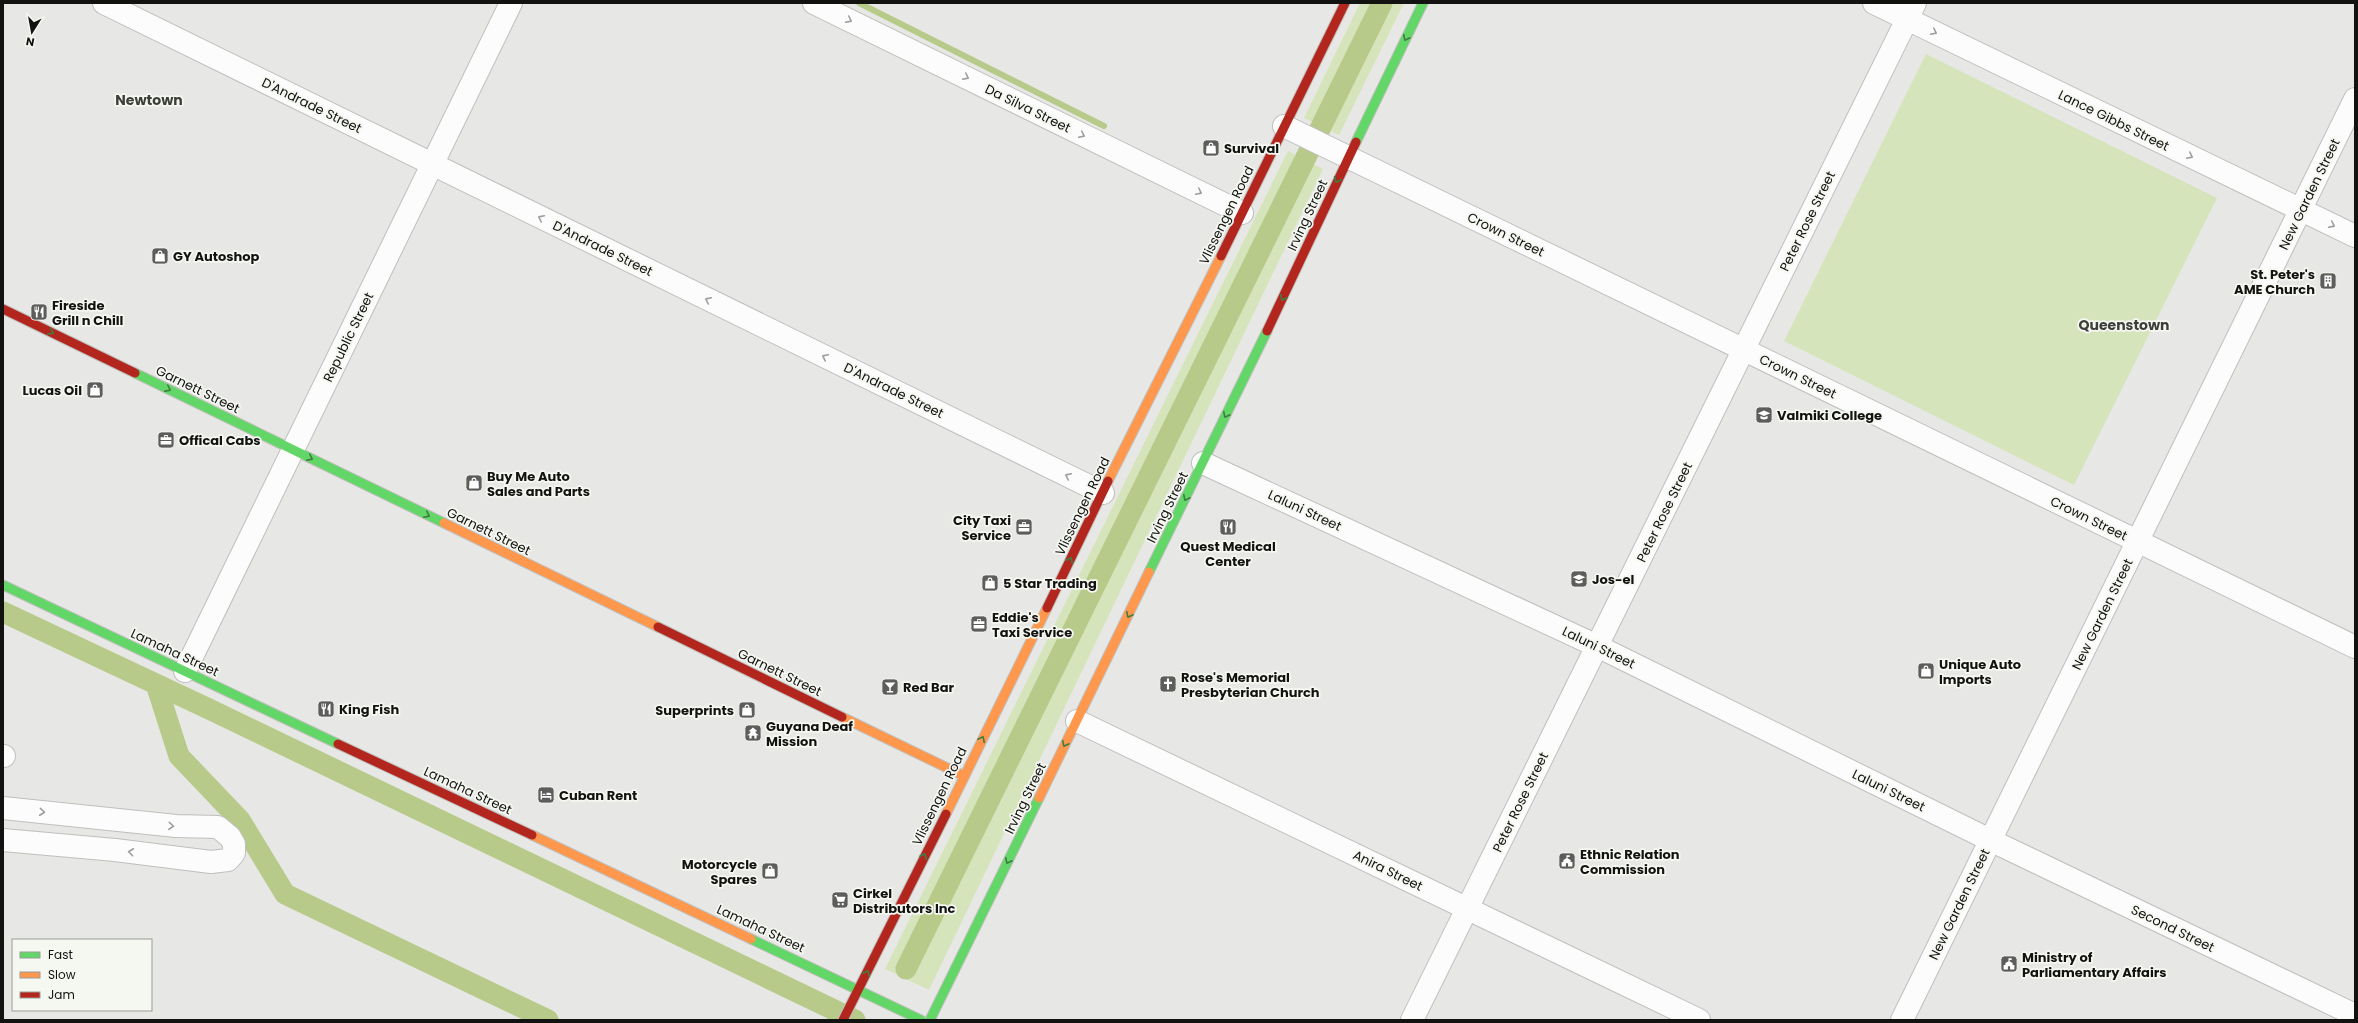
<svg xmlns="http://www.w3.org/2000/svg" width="2358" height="1023" font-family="Poppins,sans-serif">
<rect width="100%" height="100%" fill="#e7e8e5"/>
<path fill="#d6e4bb" d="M1360,3h44l-65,132 -35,-17z
M1926,54l291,144 -143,287 -290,-144z
M1288,151l35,18 -394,821 -44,-21z"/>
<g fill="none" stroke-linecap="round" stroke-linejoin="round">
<path stroke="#b7ca89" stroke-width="6" d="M859,3l245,123"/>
<path stroke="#b7ca89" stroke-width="21" d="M3,612l206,97 646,311
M156,684l23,72 61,64 45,74 263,126
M906,969l476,-966"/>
<g stroke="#bfbfbd" stroke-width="24">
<path id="street" d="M104,3l999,490
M814,3l428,210
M1874,3l481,233
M1284,126l1071,521
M1203,463l394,183 393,194 365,175
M185,671l326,-668
M1077,721l622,299
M3,756h1
M3,808l173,18 42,1 12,10 4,7v9l-6,7 -17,2 -96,-12 -112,-10
M1412,1020l503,-1017
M1902,1020l453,-921"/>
</g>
<g stroke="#bfbfbd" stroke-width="11">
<path id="fast" d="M1356,142l67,-139
M135,373l309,150
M1149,572l118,-241
M3,585l335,159
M751,939l170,81
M930,1020l109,-222"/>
</g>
<g stroke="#bfbfbd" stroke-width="11">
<path id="slow" d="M1108,481l113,-225
M444,523l214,104
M842,717l122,59
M1039,798l110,-226
M946,814l101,-206
M532,835l219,104"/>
</g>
<g stroke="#bfbfbd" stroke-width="11">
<path id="jam" d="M1221,256l124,-253
M3,309l132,64
M1267,331l89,-189
M1047,608l61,-127
M658,627l184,90
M338,744l194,91
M843,1020l103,-206"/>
</g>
<use href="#street" stroke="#fbfcfb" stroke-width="22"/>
<use href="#fast" stroke="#63d668" stroke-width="9"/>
<use href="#slow" stroke="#ff974d" stroke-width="9"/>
<use href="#jam" stroke="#b3261e" stroke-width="9"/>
</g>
<defs><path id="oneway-chevron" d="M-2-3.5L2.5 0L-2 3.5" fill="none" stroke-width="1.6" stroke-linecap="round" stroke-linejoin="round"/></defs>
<g stroke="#9e9e9d">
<use href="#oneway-chevron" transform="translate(849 20) rotate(26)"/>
<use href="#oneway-chevron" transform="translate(1934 32) rotate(26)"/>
<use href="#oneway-chevron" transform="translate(966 77) rotate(26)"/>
<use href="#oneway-chevron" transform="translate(1082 135) rotate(26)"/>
<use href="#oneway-chevron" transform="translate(2190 156) rotate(26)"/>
<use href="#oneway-chevron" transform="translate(1199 192) rotate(26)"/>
<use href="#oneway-chevron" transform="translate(541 218) rotate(-154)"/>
<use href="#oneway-chevron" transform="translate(2332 225) rotate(26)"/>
<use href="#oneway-chevron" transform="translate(708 300) rotate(-154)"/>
<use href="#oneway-chevron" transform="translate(825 357) rotate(-154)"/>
<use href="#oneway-chevron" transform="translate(1068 476) rotate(-154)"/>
<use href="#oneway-chevron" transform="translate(42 812) rotate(6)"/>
<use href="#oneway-chevron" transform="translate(171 826) rotate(5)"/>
<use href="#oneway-chevron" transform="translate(131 852) rotate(-173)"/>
</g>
<g stroke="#3f7e41">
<use href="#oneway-chevron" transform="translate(1406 38) rotate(116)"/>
<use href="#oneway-chevron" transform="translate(1337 180) rotate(115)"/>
<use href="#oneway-chevron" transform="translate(1283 298) rotate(115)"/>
<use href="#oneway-chevron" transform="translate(51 332) rotate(26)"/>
<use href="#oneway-chevron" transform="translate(168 389) rotate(26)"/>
<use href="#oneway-chevron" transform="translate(1226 415) rotate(116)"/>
<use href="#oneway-chevron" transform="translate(310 458) rotate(26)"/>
<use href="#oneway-chevron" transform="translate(1186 498) rotate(116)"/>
<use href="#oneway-chevron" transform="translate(427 515) rotate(26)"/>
<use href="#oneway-chevron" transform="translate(1070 560) rotate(-64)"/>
<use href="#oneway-chevron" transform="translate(1129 615) rotate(116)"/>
<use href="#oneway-chevron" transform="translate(982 739) rotate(-63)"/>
<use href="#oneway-chevron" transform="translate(1065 744) rotate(116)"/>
<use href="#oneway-chevron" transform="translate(924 856) rotate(-64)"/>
<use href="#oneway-chevron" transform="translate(1008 861) rotate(116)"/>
<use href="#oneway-chevron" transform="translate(867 973) rotate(-64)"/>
</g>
<defs>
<g id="shop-square" transform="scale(0.9)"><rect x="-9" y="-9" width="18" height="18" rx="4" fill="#5d5d5b" stroke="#f5f7f1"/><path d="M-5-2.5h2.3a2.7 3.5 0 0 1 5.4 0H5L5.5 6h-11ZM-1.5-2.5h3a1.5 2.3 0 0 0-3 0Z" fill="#fff"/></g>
<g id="building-square" transform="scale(0.9)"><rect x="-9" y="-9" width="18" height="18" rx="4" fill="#5d5d5b" stroke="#f5f7f1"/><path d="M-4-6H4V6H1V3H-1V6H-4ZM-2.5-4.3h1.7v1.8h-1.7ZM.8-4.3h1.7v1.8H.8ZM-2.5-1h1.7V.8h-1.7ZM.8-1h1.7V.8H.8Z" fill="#fff"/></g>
<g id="restaurant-square" transform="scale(0.9)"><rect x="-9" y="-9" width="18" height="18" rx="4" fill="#5d5d5b" stroke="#f5f7f1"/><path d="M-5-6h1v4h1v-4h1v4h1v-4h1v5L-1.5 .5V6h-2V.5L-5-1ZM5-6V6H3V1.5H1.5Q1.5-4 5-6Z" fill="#fff"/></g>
<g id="school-square" transform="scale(0.9)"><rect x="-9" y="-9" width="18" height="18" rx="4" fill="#5d5d5b" stroke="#f5f7f1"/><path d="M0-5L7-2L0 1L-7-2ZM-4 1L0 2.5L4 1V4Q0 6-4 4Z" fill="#fff"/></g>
<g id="office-square" transform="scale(0.9)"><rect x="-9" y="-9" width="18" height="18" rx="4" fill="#5d5d5b" stroke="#f5f7f1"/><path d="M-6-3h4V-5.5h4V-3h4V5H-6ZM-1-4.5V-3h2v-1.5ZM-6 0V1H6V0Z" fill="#fff"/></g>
<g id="church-square" transform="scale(0.9)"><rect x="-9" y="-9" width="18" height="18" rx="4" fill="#5d5d5b" stroke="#f5f7f1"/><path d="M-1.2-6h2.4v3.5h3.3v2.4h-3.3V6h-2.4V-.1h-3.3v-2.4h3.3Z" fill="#fff"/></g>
<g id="bar-square" transform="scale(0.9)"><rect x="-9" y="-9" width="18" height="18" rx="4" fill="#5d5d5b" stroke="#f5f7f1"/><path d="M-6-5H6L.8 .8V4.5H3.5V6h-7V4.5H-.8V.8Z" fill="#fff"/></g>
<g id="temple-square" transform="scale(0.9)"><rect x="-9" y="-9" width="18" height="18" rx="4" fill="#5d5d5b" stroke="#f5f7f1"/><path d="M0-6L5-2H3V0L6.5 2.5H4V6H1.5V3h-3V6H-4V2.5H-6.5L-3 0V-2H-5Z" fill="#fff"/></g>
<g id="hotel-square" transform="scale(0.9)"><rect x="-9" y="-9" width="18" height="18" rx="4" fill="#5d5d5b" stroke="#f5f7f1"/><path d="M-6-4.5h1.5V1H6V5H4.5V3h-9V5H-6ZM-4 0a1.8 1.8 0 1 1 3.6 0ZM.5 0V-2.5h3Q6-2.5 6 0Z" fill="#fff"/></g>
<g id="civic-square" transform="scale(0.9)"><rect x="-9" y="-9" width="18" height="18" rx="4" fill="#5d5d5b" stroke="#f5f7f1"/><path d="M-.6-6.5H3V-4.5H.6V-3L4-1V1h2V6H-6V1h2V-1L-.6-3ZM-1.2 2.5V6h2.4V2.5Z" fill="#fff"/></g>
<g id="supermarket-square" transform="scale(0.9)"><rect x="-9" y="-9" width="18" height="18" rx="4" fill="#5d5d5b" stroke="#f5f7f1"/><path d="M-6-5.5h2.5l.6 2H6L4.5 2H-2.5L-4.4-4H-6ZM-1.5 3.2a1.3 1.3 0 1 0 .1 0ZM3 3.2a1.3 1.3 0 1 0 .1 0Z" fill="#fff"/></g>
</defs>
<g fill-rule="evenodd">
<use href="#shop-square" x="1211" y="148"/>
<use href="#shop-square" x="160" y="256"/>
<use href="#building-square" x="2328" y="281"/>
<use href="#restaurant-square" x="39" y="312"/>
<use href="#shop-square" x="95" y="390"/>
<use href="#school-square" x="1764" y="415"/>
<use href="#office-square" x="166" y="440"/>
<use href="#shop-square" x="474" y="483"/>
<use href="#office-square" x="1024" y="527"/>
<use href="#restaurant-square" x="1228" y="527"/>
<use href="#school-square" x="1579" y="579"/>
<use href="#shop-square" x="990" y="583"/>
<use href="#office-square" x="979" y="624"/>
<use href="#shop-square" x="1926" y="671"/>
<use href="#church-square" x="1168" y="684"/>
<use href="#bar-square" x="890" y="687"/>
<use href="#restaurant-square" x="326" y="709"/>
<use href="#shop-square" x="747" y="710"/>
<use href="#temple-square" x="753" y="733"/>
<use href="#hotel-square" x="546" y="795"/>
<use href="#civic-square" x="1567" y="861"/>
<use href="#shop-square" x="770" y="871"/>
<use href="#supermarket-square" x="840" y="900"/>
<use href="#civic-square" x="2009" y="964"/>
</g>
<g text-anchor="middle" stroke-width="3.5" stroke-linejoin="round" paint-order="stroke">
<g font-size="13" fill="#121211" stroke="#f5f7f1">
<text transform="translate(312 105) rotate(26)" y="5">D'Andrade Street</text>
<text transform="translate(1028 108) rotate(26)" y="5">Da Silva Street</text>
<text transform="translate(2114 120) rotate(26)" y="5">Lance Gibbs Street</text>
<text transform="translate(2309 194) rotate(-64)" y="5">New Garden Street</text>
<text transform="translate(1226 215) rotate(-64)" y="5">Vlissengen Road</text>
<text transform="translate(1307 215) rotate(-65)" y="5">Irving Street</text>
<text transform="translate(1807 221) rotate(-64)" y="5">Peter Rose Street</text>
<text transform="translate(1506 234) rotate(26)" y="5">Crown Street</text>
<text transform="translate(603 248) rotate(26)" y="5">D'Andrade Street</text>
<text transform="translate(348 337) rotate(-64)" y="5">Republic Street</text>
<text transform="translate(1798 376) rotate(26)" y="5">Crown Street</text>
<text transform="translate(198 389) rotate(26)" y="5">Garnett Street</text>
<text transform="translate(894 390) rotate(26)" y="5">D'Andrade Street</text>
<text transform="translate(1082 506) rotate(-64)" y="5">Vlissengen Road</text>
<text transform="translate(1167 507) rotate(-64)" y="5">Irving Street</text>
<text transform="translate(1305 510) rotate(25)" y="5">Laluni Street</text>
<text transform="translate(1664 512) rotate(-64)" y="5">Peter Rose Street</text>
<text transform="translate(2089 518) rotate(26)" y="5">Crown Street</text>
<text transform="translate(489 531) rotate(26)" y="5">Garnett Street</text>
<text transform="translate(2102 614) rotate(-64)" y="5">New Garden Street</text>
<text transform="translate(1599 647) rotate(26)" y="5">Laluni Street</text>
<text transform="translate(175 652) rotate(25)" y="5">Lamaha Street</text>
<text transform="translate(780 672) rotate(26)" y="5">Garnett Street</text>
<text transform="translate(468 790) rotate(25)" y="5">Lamaha Street</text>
<text transform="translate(1889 790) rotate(26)" y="5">Laluni Street</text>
<text transform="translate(939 796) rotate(-64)" y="5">Vlissengen Road</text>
<text transform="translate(1025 798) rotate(-64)" y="5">Irving Street</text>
<text transform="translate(1520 802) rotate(-64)" y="5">Peter Rose Street</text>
<text transform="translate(1388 870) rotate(26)" y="5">Anira Street</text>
<text transform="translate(1959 904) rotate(-64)" y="5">New Garden Street</text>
<text transform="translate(761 928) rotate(25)" y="5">Lamaha Street</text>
<text transform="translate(2173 928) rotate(26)" y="5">Second Street</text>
</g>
<g font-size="13" font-weight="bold" fill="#121211" stroke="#f5f7f1" text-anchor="start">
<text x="1224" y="153">Survival</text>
<text x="173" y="261">GY Autoshop</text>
<text x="2315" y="279" text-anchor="end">St. Peter's<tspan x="2315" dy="15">AME Church</tspan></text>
<text x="52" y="310">Fireside<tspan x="52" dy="15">Grill n Chill</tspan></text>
<text x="82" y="395" text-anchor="end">Lucas Oil</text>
<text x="1777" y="420">Valmiki College</text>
<text x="179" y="445">Offical Cabs</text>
<text x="487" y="481">Buy Me Auto<tspan x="487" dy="15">Sales and Parts</tspan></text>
<text x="1011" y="525" text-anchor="end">City Taxi<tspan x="1011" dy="15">Service</tspan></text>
<text x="1228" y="551" text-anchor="middle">Quest Medical<tspan x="1228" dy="15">Center</tspan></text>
<text x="1592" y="584">Jos-el</text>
<text x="1003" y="588">5 Star Trading</text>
<text x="992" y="622">Eddie's<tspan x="992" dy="15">Taxi Service</tspan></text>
<text x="1939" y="669">Unique Auto<tspan x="1939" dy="15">Imports</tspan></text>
<text x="1181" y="682">Rose's Memorial<tspan x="1181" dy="15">Presbyterian Church</tspan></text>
<text x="903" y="692">Red Bar</text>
<text x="339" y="714">King Fish</text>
<text x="734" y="715" text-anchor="end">Superprints</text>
<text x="766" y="731">Guyana Deaf<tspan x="766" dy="15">Mission</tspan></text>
<text x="559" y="800">Cuban Rent</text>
<text x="1580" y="859">Ethnic Relation<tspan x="1580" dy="15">Commission</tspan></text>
<text x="757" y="869" text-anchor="end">Motorcycle<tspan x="757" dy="15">Spares</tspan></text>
<text x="853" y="898">Cirkel<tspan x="853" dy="15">Distributors Inc</tspan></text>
<text x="2022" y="962">Ministry of<tspan x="2022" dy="15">Parliamentary Affairs</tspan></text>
</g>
<g font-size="14" font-weight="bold" fill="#3d3e3a" stroke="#f5f7f1">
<text x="149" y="105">Newtown</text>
<text x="2124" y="330">Queenstown</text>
</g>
</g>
<rect width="2358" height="1023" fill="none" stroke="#121211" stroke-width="8"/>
<rect x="12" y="939" width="140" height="72" fill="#f5f7f1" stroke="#9a9b97"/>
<rect x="20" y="952" width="20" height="6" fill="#63d668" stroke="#9a9b97"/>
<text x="48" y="959" font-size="12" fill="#121211">Fast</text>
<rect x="20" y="972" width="20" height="6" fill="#ff974d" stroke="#9a9b97"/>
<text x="48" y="979" font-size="12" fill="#121211">Slow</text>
<rect x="20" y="992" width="20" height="6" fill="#b3261e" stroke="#9a9b97"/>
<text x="48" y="999" font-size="12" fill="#121211">Jam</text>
<g transform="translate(32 32) rotate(191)" stroke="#f5f7f1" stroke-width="3" paint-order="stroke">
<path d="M0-3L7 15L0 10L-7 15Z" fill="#121211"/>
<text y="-6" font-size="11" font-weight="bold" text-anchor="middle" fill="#121211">N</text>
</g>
</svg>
